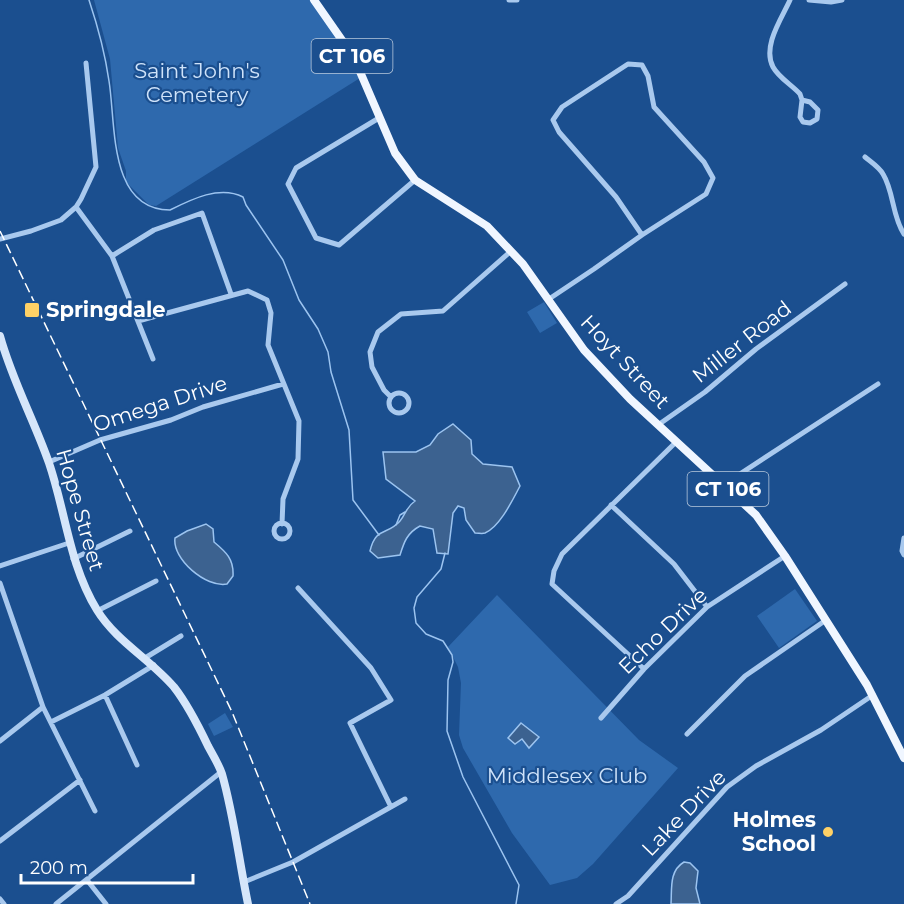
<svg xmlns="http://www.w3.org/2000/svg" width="904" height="904" font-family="Montserrat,sans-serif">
<rect width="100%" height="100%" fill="#1b4f8f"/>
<path fill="#2e69ad" d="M94,0h221l45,78 -204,128 -7,-1 -23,-23v-11l-8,-23 -8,-89z
M544,302l13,21 -17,10 -13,-21z
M795,589l22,32 -38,27 -22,-32z
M497,595l142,145 39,28 -85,96 -16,14 -27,7 -38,-52 -49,-85 -4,-13 2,-52 -3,-16 -10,-20z
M225,713l8,14 -19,9 -6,-12z"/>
<path fill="#3c6290" stroke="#9cc4f0" stroke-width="1.5" d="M453,424l18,16 1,14 11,10 29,3 8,19c-7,13 -20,41 -35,47 -3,1 -6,0 -10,0l-9,-13 -2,-12 -6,-2 -5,7 -5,41 -11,-1 -4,-24 -13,-3c-13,7 -16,16 -20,29l-22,3 -8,-7c6,-25 17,-15 30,-30 6,-7 6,-14 15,-20l-29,-22 -3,-27h33l14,-7 8,-11z
M206,524l7,5 1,13c12,10 20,17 19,34l-6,8c-21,4 -55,-25 -52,-46l12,-7z
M521,723l18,14 -10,11 -7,-9 -7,5 -7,-6z
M684,862l6,1 8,8 -2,17 4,16h-29c1,-16 -2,-33 13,-42z"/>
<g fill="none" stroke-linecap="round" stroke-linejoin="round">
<path stroke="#9cc4f0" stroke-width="1.5" d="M89,0c9,27 16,53 20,81 7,42 -1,129 61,129 22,-11 50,-25 73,-13l3,8 37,55 16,40 19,29 10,23 3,20 18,58 4,70 26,35
M396,525l4,-10 5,-3
M445,553l-4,16 -24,28 -3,11 2,15 10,11 17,7 9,14 1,7 -5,18 -1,51 16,46 56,108 -3,19"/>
<path stroke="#a9c9ee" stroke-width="5" d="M509,0h8
M790,0c-8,18 -28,46 -17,67 6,11 19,18 27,27l2,6 -2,17 3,5 7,1 7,-4 1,-9 -8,-8 -8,-2
M809,0l22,2 11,-2
M628,64l14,1 6,11 6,31 50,55 9,16 -7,16 -64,41 -26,-38 -57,-65 -6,-12 9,-13z
M379,118l-83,50 -8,16 28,54 23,7 76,-65
M865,157c6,5 14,10 18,17 11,18 9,42 21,60
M76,207l36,49 41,103
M0,239l31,-8 30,-11 15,-13 5,-8 15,-32 -10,-104
M112,256l42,-26 48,-17 29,81
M549,299l45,-30 48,-34
M138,321l110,-30 19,9 4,13 -3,32 31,76 -1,38 -15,40 -1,25
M389 403a10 10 0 1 1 20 0a10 10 0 1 1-20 0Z
M391,397l-7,-7 -12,-23 -2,-15 8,-20 23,-18 42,-3 68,-60
M658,425l47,-33 51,-43 89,-65
M49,462l51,-22 71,-20 32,-13 80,-23
M723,485l155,-101
M611,505l63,59 33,43
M274 531a8 8 0 1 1 16 0a8 8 0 1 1-16 0Z
M904,538l-2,13 2,4
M73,559l57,-28
M0,566l69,-23
M0,583l43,124 52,104
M298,588l73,80 20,32 -41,23 41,84
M97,611l59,-30
M145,658l36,-22
M644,669l-92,-85 2,-13 8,-17 114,-112
M105,695l32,70
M601,718l43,-49 63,-62 78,-51
M51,722l54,-27 49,-30
M687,734l58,-58 81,-56
M0,741l43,-34
M0,841l80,-61
M87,880l19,24
M244,882l49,-20 112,-63
M0,899l4,5
M56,904l165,-132
M616,904l12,-8 99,-109 29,-21 65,-36 52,-35"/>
<path stroke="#d6e6fa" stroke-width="8" d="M0,336c12,44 34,84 49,127 17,50 20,101 48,147 19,31 53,49 77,77 14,18 24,38 34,59 5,9 11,19 14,28 12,42 17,87 26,130"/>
<path stroke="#f0f6ff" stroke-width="8" d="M314,0l30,43 14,24 37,86 20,27 72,46 36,38 61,86 46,49 126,116 29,41 82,129 37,73"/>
<path stroke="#fff" stroke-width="1.5" stroke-dasharray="10 4.5" stroke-linecap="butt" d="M0,231l232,481 78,192"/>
</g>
<g fill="#ffd166" stroke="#1b4f8f" stroke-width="2">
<rect x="24" y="302" width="16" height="16" rx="3"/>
<circle cx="828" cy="832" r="6"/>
</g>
<g text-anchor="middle" stroke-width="4.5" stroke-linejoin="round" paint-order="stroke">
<g fill="#1b4f8f" stroke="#bbcadd" stroke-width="1.5">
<rect x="311.5" y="39" width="81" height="34" rx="4.5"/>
<rect x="687.5" y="472" width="81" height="34" rx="4.5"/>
</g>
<g font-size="20" font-weight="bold" fill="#fff">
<text x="352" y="63">CT 106</text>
<text x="728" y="496">CT 106</text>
</g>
<g font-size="21" fill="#cfe3fa" stroke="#1b4f8f">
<text x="197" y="78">Saint John's<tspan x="197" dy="24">Cemetery</tspan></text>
<text x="567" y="783">Middlesex Club</text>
</g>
<g font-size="21" font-weight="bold" fill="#fff" stroke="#1b4f8f" text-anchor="start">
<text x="46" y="317">Springdale</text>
<text x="816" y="827" text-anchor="end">Holmes<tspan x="816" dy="24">School</tspan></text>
</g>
<g font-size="21" fill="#fff" stroke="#1b4f8f">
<text transform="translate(742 342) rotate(-38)" y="7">Miller Road</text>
<text transform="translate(625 362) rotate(47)" y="7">Hoyt Street</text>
<text transform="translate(160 404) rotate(-18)" y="7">Omega Drive</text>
<text transform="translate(80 510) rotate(74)" y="7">Hope Street</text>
<text transform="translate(663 631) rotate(-44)" y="7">Echo Drive</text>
<text transform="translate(684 813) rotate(-46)" y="7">Lake Drive</text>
</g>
</g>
<path d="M21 874v9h172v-9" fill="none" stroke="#ffffff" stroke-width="3"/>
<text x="30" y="874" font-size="18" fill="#ffffff" stroke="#1b4f8f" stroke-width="4.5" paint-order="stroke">200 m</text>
</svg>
